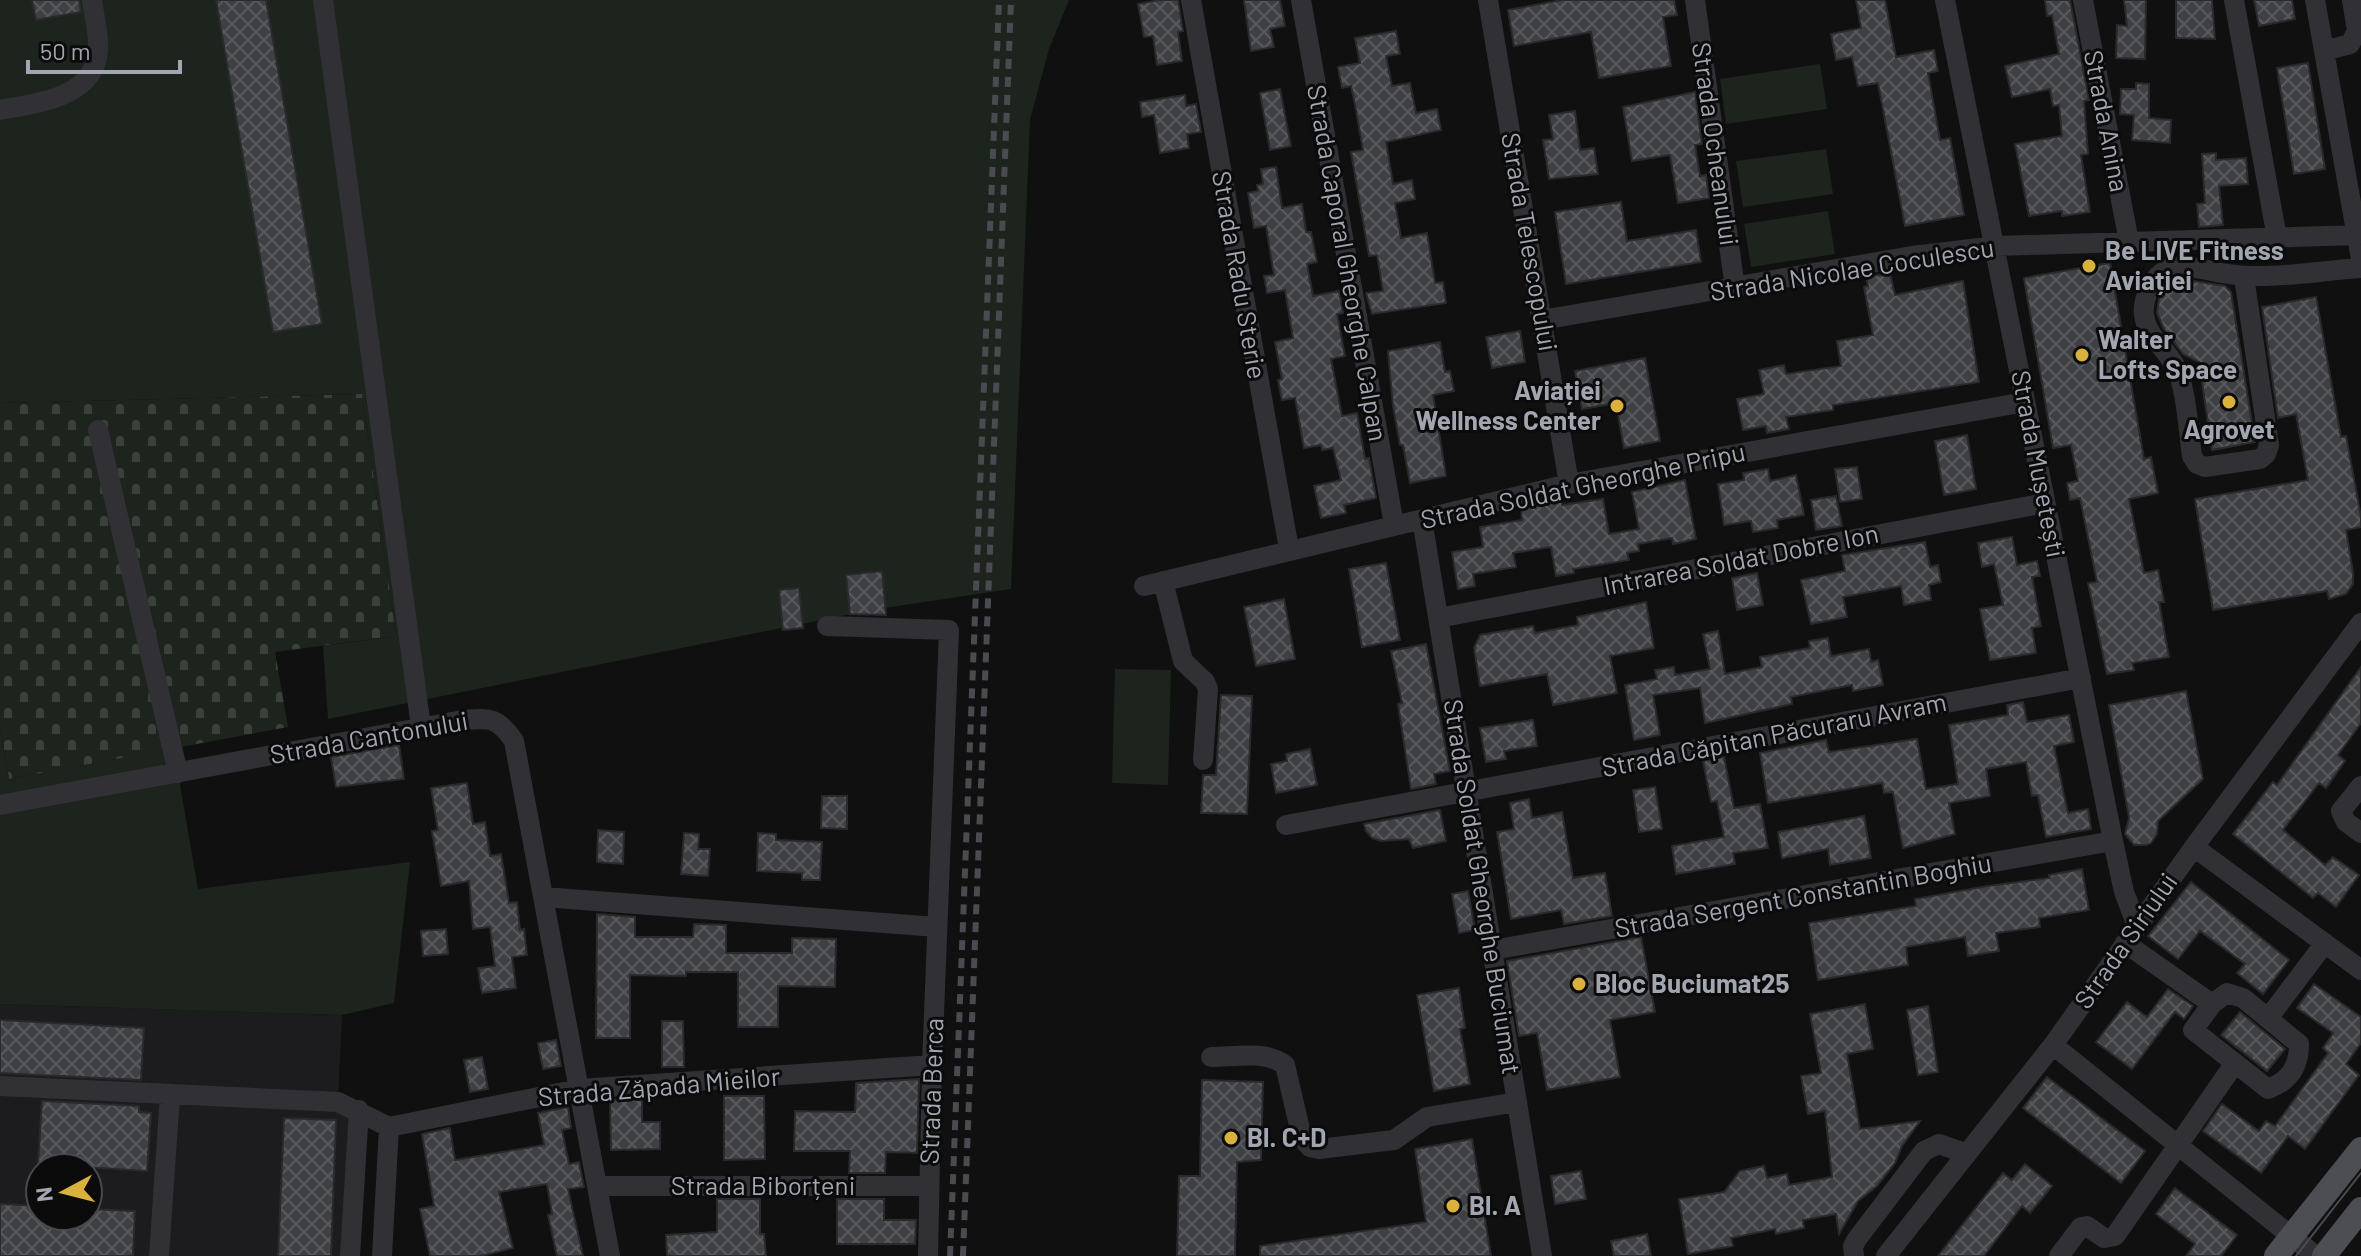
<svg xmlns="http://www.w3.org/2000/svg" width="2361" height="1256" font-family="Barlow,sans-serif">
<defs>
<pattern id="cemetery-stones" width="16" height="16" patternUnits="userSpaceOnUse" patternTransform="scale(2)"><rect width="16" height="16" fill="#1d231d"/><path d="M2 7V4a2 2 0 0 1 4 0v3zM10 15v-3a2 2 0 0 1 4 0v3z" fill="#3b403b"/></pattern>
<pattern id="building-cross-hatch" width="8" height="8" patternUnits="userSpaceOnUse" patternTransform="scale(2)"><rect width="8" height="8" fill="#3f4044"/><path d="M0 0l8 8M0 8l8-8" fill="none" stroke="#58595c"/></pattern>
</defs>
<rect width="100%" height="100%" fill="#101011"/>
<path fill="#1c1c1e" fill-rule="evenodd" d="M0,1004l342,11 -4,87 21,8 -5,146h-354zM40,1168h48v48h-48z"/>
<path fill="#1d231d" d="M0,0h1069l-20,49 -19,71 -19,469 -140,21 -543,109 -5,-73 73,-10 -34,-242 -362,9z
M1820,64l7,45 -101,15 -6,-45z
M1826,149l7,45 -90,13 -7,-46z
M1828,211l7,43 -84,13 -7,-43z
M1115,669l56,1 -3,115 -56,-2z
M0,725l9,54 170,-32 -1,26 20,116 212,-27 -16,141 -52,12 -342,-11z"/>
<path fill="url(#cemetery-stones)" d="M362,394l34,242 -121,16 13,75 -279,52 -9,-54v-322z"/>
<path fill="url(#building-cross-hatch)" stroke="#2a2a2c" stroke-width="2" d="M32,0h47l2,12 -45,8z
M216,0h50l56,324 -49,8z
M1159,0h19l5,31 -5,1 4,29 -25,4 -4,-29 -9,1 -6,-33z
M1244,0h36l5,26 -15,3 4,18 -23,4z
M1562,0h112l3,15 -14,2 8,49 -72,12 -8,-46 -77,14 -6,-36z
M1856,0h29l11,57 38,-7 4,21 -10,2 12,67 10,-2 14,77 -59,11 -27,-143 -20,3 -6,-29 -16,3 -5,-26 30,-6z
M2045,0h25l19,100 -5,1 4,53 -7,1 9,57 -28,4v-5l-33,5 -14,-72 47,-8 -3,-31 -6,1 -3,-17 -38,8 -7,-31 54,-12 -7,-39 -5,1z
M2124,0h22l-1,59 -29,-1 1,-33 10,1z
M2176,0h36l3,39 -39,-1z
M2254,0h38l3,19 -36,7z
M1396,31l4,23 -14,2 6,30 18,-3 6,30 21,-4 4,21 -55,12 7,42 19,-4 3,19 -20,4 6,35 26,-5 8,50 8,-1 3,21 -74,11 -6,-21 17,-2 -6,-36 -8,1 -18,-104 12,-2 -7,-40 -5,-24 -9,2 -4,-21 22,-4 -5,-25z
M2308,63l17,106 -31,5 -17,-106z
M2136,83l13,1v34l22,2 -1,23 -38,-3 2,-25 -14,-1 1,-25h15z
M1280,89l11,57 -21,4 -10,-57z
M1695,92l7,52 -7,1 5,31 6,-1 3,23 -31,5 -8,-48 -38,6 -9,-54z
M1185,95l1,11 10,-2 5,28 -14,2 2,14 -29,5 -6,-38 -12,2 -2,-15z
M1575,111l5,39 14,-2 4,26 -49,5 -6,-39 10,-1 -4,-24z
M2216,153v7l30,-2 2,26 -29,2 4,39 -24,2 -2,-23 8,-1 -3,-49z
M1276,167l6,41 20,-4 4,28h5l6,30 -10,2 6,32 26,-5 4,22 -6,1 8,42 -14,3 11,57 15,-3 8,46 4,-1 7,40 -32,7 2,8 -25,5 -7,-32 27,-6 -8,-32 -11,2 -1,-5 -17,3 -9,-50 -13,2 -4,-20 4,-1 -7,-37 18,-4 -8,-48 -18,3 -3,-17 10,-1 -8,-49 -12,2 -6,-35 10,-2 -1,-6 6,-1 -2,-15z
M1621,202l6,39 69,-11 5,32 -135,22 -11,-72z
M2110,263l34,196 7,-2 7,36 -29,6 15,74 14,-3 6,32h-5l10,55 -37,6 2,7 -27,4 -19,-91 9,-1 -17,-84 -10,2 -3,-17 11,-2 -7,-36 -18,3 -29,-170z
M1890,273l5,22 68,-14 16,101 -146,23v5l-47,7 3,12 -22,4 -1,-7 -23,4 -6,-31 27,-5 -5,-24 25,-5 2,9 55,-8 -4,-25 36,-6 -9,-48 4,-1 -2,-9z
M2187,280l38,6 6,6 24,150 -43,8 -13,-88 -16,-8 -19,-25 -7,-16 2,-14 7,-13 7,-5z
M2316,297l25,140 5,-1 15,81v10l-15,3 7,43v11l-7,10 -17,5 -2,-8 -114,19 -18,-111 113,-19 -12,-66 -18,4 -16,-111z
M1520,331l5,31 -33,6 -6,-31z
M1440,342l5,30 5,-1 4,20 -21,4 13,81 -36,7 -7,-38h-3l-7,-39 -5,-55z
M1645,358l15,83 -36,7 -8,-45 -34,6 -7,-38z
M1967,435l9,54 -32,6 -9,-54z
M1857,467l5,32 -22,3 -5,-33z
M1768,469l2,12 26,-6 8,40 -27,5 1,8 -25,4 -2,-11 -27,4 -6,-41 26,-4 -1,-7z
M1685,480l11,59 -23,5 -1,-6 -34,6 1,7 -12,2 2,7 -56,9 1,4 -18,3 -5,-29 -38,6 3,14 -43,7 2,12 -17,3 -6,-37 31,-5 -3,-20 42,-7 -1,-11 17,-4 24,-4v4l41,-6 6,35 30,-5 -7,-37z
M1836,496l6,30 -26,4 -5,-30z
M2012,537l5,28 20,-4 3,15 -8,1 9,49 -9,2 4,25 -46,7 -10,-51 23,-4 -9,-41 -12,3 -4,-24z
M1925,542l5,25 8,-2 3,17 -12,3 2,15 -27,5 -3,-19 -58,11 4,20 -36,7 -10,-44 44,-9 -3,-16z
M1386,563l14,77 -38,7 -13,-78z
M882,571l4,44 -36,-1 -4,-39z
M1757,573l6,32 -26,5 -5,-32z
M799,588l4,40 -20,2 -4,-40z
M1284,599l11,60 -39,7 -12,-59z
M1646,602l8,46 -44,8 7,37 -64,12 -6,-31 -67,12 -6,-38 6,-13 53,-9 2,7 43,-8 -1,-8z
M1718,631l7,43 37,-7 -2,-10 50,-9 -1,-7 19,-3 3,18 38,-7 2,13 7,-2 5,25 -30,6 -1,-6 -61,12 1,7 -87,19 -5,-35 -47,7 7,40 -26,5 -9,-55 32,-6 -2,-9 19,-3 1,8 35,-6 -7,-35z
M1426,644l24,127 -16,3 2,10 -25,5 -13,-85 4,-1 -11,-52z
M2361,667v56l-23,32 7,6 -19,27 -7,-5 -36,47 42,35 8,-8 26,18 -23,32 -18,-14 -5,5 -80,-64 40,-52 4,3z
M2186,691l17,88 -45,42 -1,13 -6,9 -5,2h-12l-9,-11 4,-16 -20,-113z
M1221,695l31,1 -5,118 -46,-1 2,-38h13z
M2023,702l4,20 42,-7 5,27 -20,4 10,49 4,18 20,-4 3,20 -45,8 -8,-42 -6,1 -6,-34 -40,7 4,27 -41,7 6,31 -52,14 -10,-56 -9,1 -2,-10 -114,20 -8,-50 66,-13 3,12 88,-13 9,50 32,-5 -9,-59 59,-10 -1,-10z
M1533,720l4,26 -33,5 2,8 -20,3 -6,-34z
M399,745l5,34 -68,8 -5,-30z
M1310,749l7,36 -41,8 -5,-29 16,-3 -1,-7z
M1724,757l10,51 26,-4 8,44 -35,5 2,11 -59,10 -4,-28 52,-9 -7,-36 -6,1 -8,-41z
M467,783l6,41 12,-2 5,34 11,-2 8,49 8,-1 3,28 4,-1 3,26 -15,2 4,31 -34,5 -4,-25 17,-2 -5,-39 -17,2 -4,-48 -28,5 -9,-55 6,-1 -7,-42z
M1655,787l7,42 -23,3 -6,-42z
M822,796h25v33l-26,-1z
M1529,799l3,19 30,-6 11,66 32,-5 7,43 -48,8 -3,-14 -50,9 -14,-87 17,-3 -4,-26z
M1440,810l6,31 -33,7 -4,-9 -28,2 -9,-3 -6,-7 -2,-7z
M1864,816l7,42 -41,7 -2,-16 -46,9 -4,-26z
M598,830l26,2 -1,32 -26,-2z
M684,833l15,1 -1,15h12l-2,27 -27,-2z
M758,833l18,1v6l46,2 -2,38h-18v-7l-45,-2z
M2082,869l7,41 -50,8 1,9 -44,6 3,18 -31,5 -3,-19 -59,10 2,18 -90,15 -9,-57 107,-17 -1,-7 73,-13 62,-8 -1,-3z
M2191,882l98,78 -26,34 -26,-21 8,-9 -45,-33 -22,28 -30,-23z
M1468,891l7,39 -16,3 -7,-39z
M597,914l38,3v20h58l1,-13 32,1v28h66v-15l44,1 -1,48 -57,-1v41h-40v-55h-52v4l-56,-1v63h-34z
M446,929l2,25 -25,2 -2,-25z
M1641,937l14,75 -45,8 10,57 -73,13 -10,-57 -18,3 -12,-75z
M2314,984l47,33v26l-15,21 13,11 -54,74 -17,-13 -27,37 -58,-42 19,-27 37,27 7,-10 9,5 53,-73 -5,-5 10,-15 -36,-25z
M1459,988l6,40 -5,1 10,55 -36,7 -17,-96z
M2168,989l25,17 -9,13 -9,-7 -43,57 -36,-27 31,-40 20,15z
M1865,1004l8,45 -26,5 13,75 60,-8 -18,25 -7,17 -18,23 -19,15 -19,33 -3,-20 -33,6 1,8 -28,6 -1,-5 -44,9 2,8 -45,8 -9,-55 45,-7 16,-21 24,-5 3,12 20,-4 2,11 43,-8 -7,-66 -17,3 -7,-38 20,-3 -11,-59z
M1928,1006l10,66 -20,3 -11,-65z
M2240,1012l45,37 -18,22 -46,-36z
M0,1020l144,8 -3,52 -141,-7z
M662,1021h21l1,46h-22z
M556,1040l5,26 -18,3 -5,-26z
M482,1057l6,32 -18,3 -6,-32z
M2047,1077l98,74 -24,32 -98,-75z
M919,1079l-2,74 -31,-1 -1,21h-36l1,-22h-56l1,-40 60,1 1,-29z
M1202,1080l61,2 -2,78 -24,2 -2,94h-58l2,-80h21z
M724,1096h40l1,63 -41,1z
M642,1098v24h18v27l-49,1 -1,-50z
M42,1101l97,5v6l12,1 -4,58 -109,-7z
M568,1107l3,21 -9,2 7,34 10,-2 5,25 -16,2 15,67h-26l-9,-41 4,-1 -5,-30 -48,8 14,56 -32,8h-51l-10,-47 14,-3 -12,-72 28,-6 5,32 89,-15 -6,-32z
M284,1118l52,2 -5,136h-53z
M1472,1139l19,117h-231v-10l166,-24 -11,-73z
M2025,1164l27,22 -22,27 -8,-7 -38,50h-46l65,-83 9,7z
M1581,1171l5,28 -31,5 -4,-28z
M2175,1188l62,47 -16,21h-35l9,-12 -39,-30z
M717,1199h43v35h4l2,22h-99l-1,-21 51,-3z
M837,1199h47v21h32l-1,24h-78z
M0,1204l40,2v10h48v-7l47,2 -2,45h-133z
M1647,1234l4,22h-37l-3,-15z"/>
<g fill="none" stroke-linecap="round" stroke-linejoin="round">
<path stroke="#313135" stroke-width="20" d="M323,0l98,727
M1191,0l98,549
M1301,0l93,525
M1488,0l81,484
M1695,0l40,288
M1945,0l168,841 11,51 13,34
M2083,0l46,242
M2234,0l43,238
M2315,0l46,259
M2324,51l26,-7 7,-13 -5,-31
M0,110c37,-7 95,-12 98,-60 1,-16 -4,-34 -6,-50
M2244,277l25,168 -3,9 -6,5 -55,8 -8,-3 -5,-8c-4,-26 -5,-67 -17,-90 -9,-18 -28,-29 -31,-51 -2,-16 9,-40 24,-46 16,-6 37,1 54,4 44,8 94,-2 139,-5
M1542,320l370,-64 84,-10 361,-11
M98,430l80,343
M1422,519l120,737
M1163,581l20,80 22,21 3,7 -5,71
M1144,586l425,-102 456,-82
M1438,618l607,-115
M827,626l122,4 -17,435 -4,191
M2361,786l-20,25 5,11 15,11
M0,805l463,-85c28,-2 34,-3 51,21l96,515
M1286,825l795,-147
M2194,847l167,123
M543,897l394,30
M2125,943l87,61 -19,26 75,59c22,-8 31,-23 31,-45l-56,-46 -16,-5 -15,11
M1492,950l621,-109
M2269,1017l56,-74
M2053,1045l263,211
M1211,1057c24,0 54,-7 74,8l17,73 8,9 9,2 75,-9 33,-23 90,-15
M0,1086l338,16 51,25
M389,1127l190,-38 353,-24
M597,1186h332
M159,1256l11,-161
M350,1256l9,-146
M382,1256l7,-129
M1854,1256l-1,-10 4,-7 67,-88 15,-7 28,10
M1886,1256l167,-211 141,-198 167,-224
M2059,1256l22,-29 6,-1 17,12 11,-2 120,-173"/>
<path stroke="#4d4e54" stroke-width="24" d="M2276,1256l85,-107
M2324,1256l37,-47"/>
<path stroke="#4a4b50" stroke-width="2" d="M2296,1256l65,-83"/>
<path stroke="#4a4b50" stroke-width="6" stroke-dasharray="10 8" stroke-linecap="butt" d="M950,1256l49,-1256
M963,1256l48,-1256"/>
</g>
<g fill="#dbb13e" stroke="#0b0b0c" stroke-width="3">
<circle cx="2089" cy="266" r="8"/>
<circle cx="2082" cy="355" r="8"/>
<circle cx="2229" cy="402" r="8"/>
<circle cx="1617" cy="406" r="8"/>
<circle cx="1579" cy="984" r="8"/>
<circle cx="1231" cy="1138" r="8"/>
<circle cx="1453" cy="1206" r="8"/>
</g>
<g text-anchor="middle" stroke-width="6" stroke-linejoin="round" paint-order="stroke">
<g font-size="26" fill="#a2a6b0" stroke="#0b0b0c">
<text transform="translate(2106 121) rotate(79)" y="9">Strada Anina</text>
<text transform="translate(1715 144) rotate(82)" y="9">Strada Ocheanului</text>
<text transform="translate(1529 242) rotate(80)" y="9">Strada Telescopului</text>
<text transform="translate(1347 263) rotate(80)" y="9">Strada Caporal Gheorghe Calpan</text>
<text transform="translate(1852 270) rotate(-9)" y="9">Strada Nicolae Coculescu</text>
<text transform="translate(1239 275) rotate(80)" y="9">Strada Radu Sterie</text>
<text transform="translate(2038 464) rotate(79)" y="9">Strada Mușetești</text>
<text transform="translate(1583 486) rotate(-12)" y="9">Strada Soldat Gheorghe Pripu</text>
<text transform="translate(1741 560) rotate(-11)" y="9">Intrarea Soldat Dobre Ion</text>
<text transform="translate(1774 735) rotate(-11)" y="9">Strada Căpitan Păcuraru Avram</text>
<text transform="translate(369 738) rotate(-10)" y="9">Strada Cantonului</text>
<text transform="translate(1482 887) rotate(81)" y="9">Strada Soldat Gheorghe Buciumat</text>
<text transform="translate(1803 896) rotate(-10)" y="9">Strada Sergent Constantin Boghiu</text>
<text transform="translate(2126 941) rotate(-55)" y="9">Strada Siriului</text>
<text transform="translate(659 1087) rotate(-5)" y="9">Strada Zăpada Mieilor</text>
<text transform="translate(932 1091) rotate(-88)" y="9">Strada Berca</text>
<text x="763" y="1195">Strada Biborțeni</text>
</g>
<g font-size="26" font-weight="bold" fill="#a2a6b0" stroke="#0b0b0c" text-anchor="start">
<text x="2105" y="260">Be LIVE Fitness<tspan x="2105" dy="30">Aviației</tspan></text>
<text x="2098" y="349">Walter<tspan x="2098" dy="30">Lofts Space</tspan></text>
<text x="1601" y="400" text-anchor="end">Aviației<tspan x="1601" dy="30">Wellness Center</tspan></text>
<text x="2229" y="439" text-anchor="middle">Agrovet</text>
<text x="1595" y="993">Bloc Buciumat25</text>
<text x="1247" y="1147">Bl. C+D</text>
<text x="1469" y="1215">Bl. A</text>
</g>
</g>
<g transform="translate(64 1192) rotate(263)"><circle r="38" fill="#0b0b0c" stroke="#47494e" stroke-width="2"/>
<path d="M0-6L14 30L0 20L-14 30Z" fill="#dbb13e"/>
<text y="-12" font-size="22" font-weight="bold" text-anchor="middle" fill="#a2a6b0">N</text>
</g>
<path d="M28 60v12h152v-12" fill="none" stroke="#a2a6b0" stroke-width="4"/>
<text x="40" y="60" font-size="24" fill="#a2a6b0" stroke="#0b0b0c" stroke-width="6" paint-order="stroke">50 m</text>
</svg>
